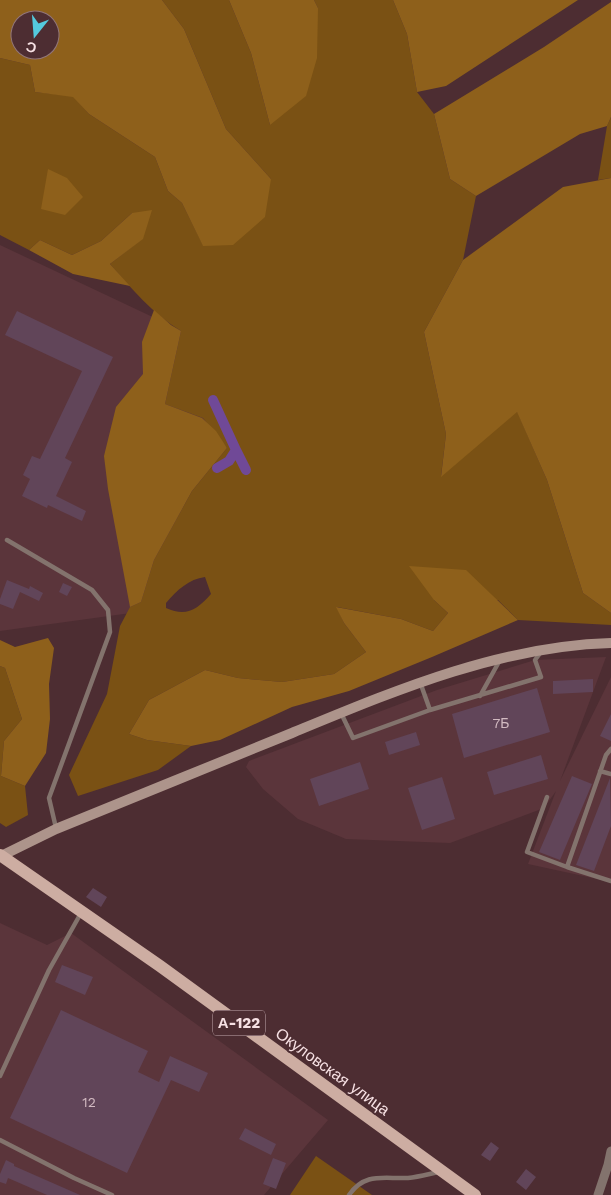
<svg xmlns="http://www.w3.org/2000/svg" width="611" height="1195" font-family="'Work Sans',sans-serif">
<rect width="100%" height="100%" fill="#4d2d32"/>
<path fill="#5b353b" d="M0,245l246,116 -108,251 -138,19z
M606,657l-46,124 51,-104v205l-83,-18 28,-73 -12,17 -94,35 -104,-4 -48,-20 -35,-30 -17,-22 3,-6 188,-71 98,-30z
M0,923l47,22 24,-12 257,187 -64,75h-264z"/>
<path fill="#7a5114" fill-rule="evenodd" d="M162,0h67l22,53 19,72 48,-117 -4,-8h79l14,34 10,58 17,22 16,65 26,17 -13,64 -39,72 22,102 -5,42 76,-65 30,69 36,113 28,20v12l-93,-5 -20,-20h-64l14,13 -15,18 -32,-12 -64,-12 7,16 22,29 -32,22 -52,8 -44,-4 -33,-8 -56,30 -20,34 18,6 44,6 -33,24 -80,26 -9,-21 38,-81 13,-68 10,-19 11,-5 13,-42 38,-69 35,-43 -24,-30 -38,-14 16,-73c-28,-17 -50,-43 -71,-67l32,-25 -10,-26 -31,28 -29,14 -32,-15 -11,10 -29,-15v-177l30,7 5,27 38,4 16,18 66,43 13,34 14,12 21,42 68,-66 -45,-50 -42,-100zM205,577l6,17c-14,16 -25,23 -45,14v-5c11,-13 23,-24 39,-26z
M611,117v61l-13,2 9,-54z
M0,666l5,2 17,51 -18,22 -3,35 24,10 3,29 -22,12 -6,-4z
M316,1156l56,39h-82z"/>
<path fill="#8e601b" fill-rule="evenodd" d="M0,0h162l22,29 42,100 45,50 -6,38 -32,28 -30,1 -21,-43 -14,-12 -13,-34 -66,-43 -16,-17 -38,-5 -5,-27 -30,-7zM20,20h30v30h-30z
M229,0h85l4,8 -1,50 -11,38 -36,29 -19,-72z
M393,0h185l-132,86 -29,6 -10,-58z
M611,2v115l-4,9 -27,8 -104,62 -26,-17 -16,-65 110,-67z
M48,169l19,9 16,19 -18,18 -24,-6z
M611,178v435l-28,-20 -36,-113 -30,-68 -76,65 5,-43 -22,-102 39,-72 100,-73z
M152,210l-9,29 -33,25 20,22 -57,-12 -44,-24 11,-10 32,15 29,-14 31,-28z
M154,310l17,15 10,6 -16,73 37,14 14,13 11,17 -35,43 -38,69 -13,42 -11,5 -22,-118 -4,-33 12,-49 27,-33 -1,-32z
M409,566l57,4 52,50 -86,37 -83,34 -57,16 -72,33 -29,6 -44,-6 -18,-6 20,-34 56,-30 33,8 44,4 52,-8 32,-22 -22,-29 -8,-16 65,12 32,12 15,-18 -14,-13z
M48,638l6,10 -5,36 1,35 -4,34 -21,33 -24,-10 3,-35 18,-22 -17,-51 -5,-2v-26l15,7z"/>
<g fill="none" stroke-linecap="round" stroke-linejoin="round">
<path stroke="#704997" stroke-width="10" d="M213,400l23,50 -7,11 -12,7
M236,450l10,20"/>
</g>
<path fill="#614559" d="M17,311l96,46 -48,101 7,4 -16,34 30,15 -4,10 -34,-16 -1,3 -25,-12 8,-17 -7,-4 9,-19 8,3 42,-88 -77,-36z
M7,580l22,9 1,-3 13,7 -4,8 -19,-9 -7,17 -13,-5v-5z
M63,583l9,4 -5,9 -8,-4z
M593,679v13l-40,2v-13z
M537,688l13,44 -86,26 -12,-44z
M611,714v27l-11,-5z
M416,732l4,13 -31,10 -4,-13z
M541,755l7,24 -54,16 -7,-23z
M360,762l9,27 -50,17 -9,-27z
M572,776l20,8 -32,76 -21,-8z
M442,777l13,42 -33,11 -14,-42z
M610,778l1,48 -17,45 -18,-6z
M93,888l14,9 -6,10 -15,-10z
M62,965l31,12 -8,18 -30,-13z
M61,1010l87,41 -10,21 21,10 11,-26 38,17 -9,19 -28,-12 -44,93 -117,-55z
M245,1128l31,16 -5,11 -32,-16z
M491,1142l8,6 -9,13 -9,-6z
M273,1158l13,5 -10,26 -13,-5z
M6,1160l8,4v2l66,29h-33l-39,-17 -2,6 -6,-2v-8z
M526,1169l10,8 -10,13 -10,-8z"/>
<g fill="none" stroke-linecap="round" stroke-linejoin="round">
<path stroke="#83736d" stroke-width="4.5" d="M7,540l85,50 16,20 2,22 -61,166 7,30
M480,696l20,-36
M430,710l111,-33 -6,-17 6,-8
M341,713l12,25 77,-28 -10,-28
M611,749l-5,6 -39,112 44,14
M600,771l11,3
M547,797l-20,55 40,15
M0,1076l49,-106 32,-57
M0,1140l74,38 38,17
M349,1195c16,-23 34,-16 59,-17 11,-1 21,-4 31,-6"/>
<path stroke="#83736d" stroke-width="9" d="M598,1195l10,-30 3,-14"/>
<path stroke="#ad948b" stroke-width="10" d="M1,856l55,-27c79,-32 157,-64 236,-96 102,-42 207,-87 319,-90"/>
<path stroke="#cdada2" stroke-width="12" d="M0,855l160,111 315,229"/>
</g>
<g text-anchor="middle" stroke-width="4" stroke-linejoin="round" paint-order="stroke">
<g font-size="14" fill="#d2bac1">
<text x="501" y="728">7Б</text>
<text x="89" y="1107">12</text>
</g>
<rect fill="#4d2d32" stroke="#c4abaf" stroke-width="1" x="213" y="1010.5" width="52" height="25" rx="4"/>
<g font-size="15" font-weight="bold" fill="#f7e1e4">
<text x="239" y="1028">А-122</text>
</g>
<g font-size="16" fill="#f7e1e4" stroke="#4d2d32">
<text transform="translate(333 1071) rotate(36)" y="6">Окуловская улица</text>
</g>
</g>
<g transform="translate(35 35) rotate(197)"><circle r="24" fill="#4d2d32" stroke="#917579"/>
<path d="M0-4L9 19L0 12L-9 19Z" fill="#54cade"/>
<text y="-8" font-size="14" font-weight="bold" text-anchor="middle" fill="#f7e1e4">С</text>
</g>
</svg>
